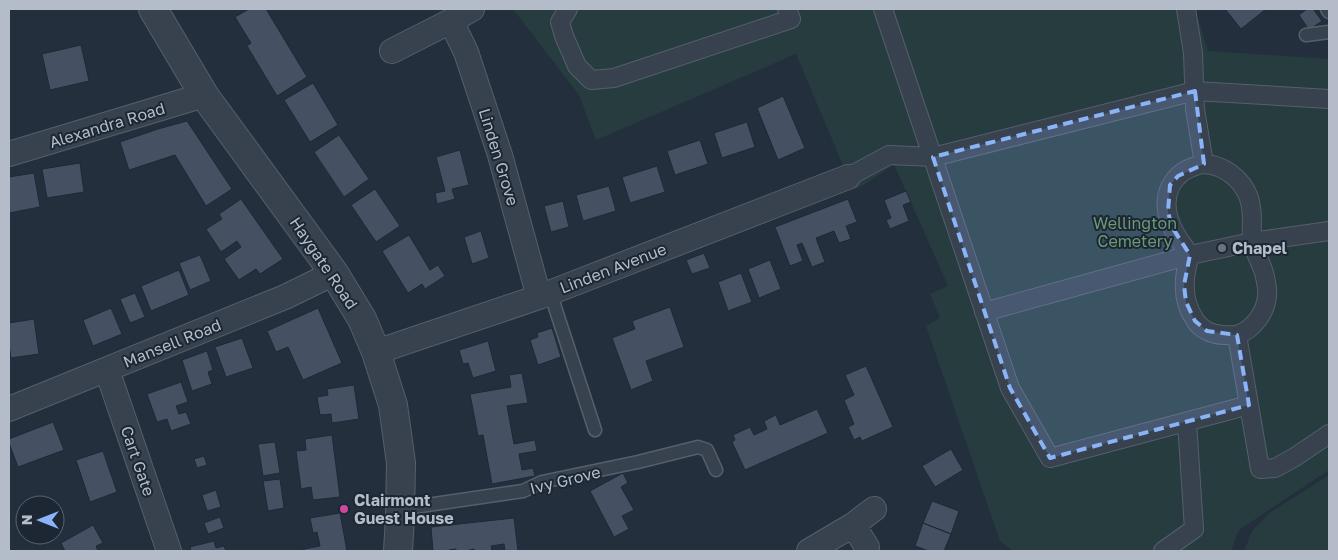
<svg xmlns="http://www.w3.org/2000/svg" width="1338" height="560" font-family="'Golos Text',sans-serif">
<rect width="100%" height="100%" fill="#242f3e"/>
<path fill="#263c3f" d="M513,9h682l13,42 121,8v411l-90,60 -8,21h-218l-13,-10 -74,-215 14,-8 -10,-24 18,-8 -42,-95 -12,-26 -37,24 -9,-12 -52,-123 -200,86 -17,-45z
M1329,475v76h-85l8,-20 19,-19z"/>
<path fill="#455162" stroke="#1f2835" d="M249,9h17l41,68 -30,19 -30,-50 4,-3 -16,-26z
M1225,9h41l-25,20z
M1307,9h6l9,12 -13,9 -10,-15z
M81,45l8,36 -39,9 -8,-36z
M313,83l25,42 -28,17 -26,-42z
M783,96l22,52 -27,12 -21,-52z
M187,121l45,68 -26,17 -31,-51 -46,15 -9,-28 38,-13z
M747,122l8,25 -33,11 -8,-25z
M339,135l30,44 -25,18 -30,-45z
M700,140l8,24 -33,11 -8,-24z
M460,150l9,35 -17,4 3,10 -18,5 -2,-11 10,-2 -9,-34z
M80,163l4,29 -37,6 -5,-29z
M657,166l8,26 -35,11 -8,-26z
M34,173l6,34 -31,6v-36z
M609,186l7,25 -33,10 -7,-26z
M375,189l25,37 -24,16 -25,-37z
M906,191l5,11 -8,3 6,16 -19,8 -4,-9 5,-2 -7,-18z
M241,199l42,60 -23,15 -4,-5 -17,11 -15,-21 17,-12 -4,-6 -16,11 -15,-23 16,-10 -3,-5z
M848,199l9,23 -11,4 5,13 -12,4 -5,-12 -18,7 9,24 -13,5 -10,-24 -5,2 6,16 -13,5 -15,-39z
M563,201l6,26 -18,5 -7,-26z
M481,231l8,27 -17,6 -8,-27z
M409,235l21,35 8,-5 7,11 -20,13 -3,-5 -14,9 -26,-42z
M704,253l6,15 -18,6 -6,-14z
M200,255l11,26 -21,9 -11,-27z
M770,260l11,29 -22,9 -11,-29z
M179,270l10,25 -38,16 -10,-25z
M741,273l11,29 -24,9 -10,-29z
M135,293l10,24 -15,6 -10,-24z
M670,307l14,40 -38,14 7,20 -22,9 -19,-52 23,-9 -3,-8z
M111,308l11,26 -29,12 -10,-26z
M318,308l24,55 -39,17 -15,-33 -12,5 -9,-21z
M34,319l5,35 -28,4 -2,-13v-22z
M552,328l9,29 -23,8 -8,-25 8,-3 -1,-4z
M242,338l11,30 -27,9 -11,-30z
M488,341l8,30 -23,7 -5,-15 -5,1 -4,-14z
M207,351l6,19 -5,2 4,12 -20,7 -10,-31z
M866,366l27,61 -31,14 -2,-4 -6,3 -6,-13 6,-3 -10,-24 10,-5 -9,-20z
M522,373l6,30 -21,3 7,38 21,-4 2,11 -18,3 3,16 11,-2 2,8 -43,8 -9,-49 -5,1 -8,-42 41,-7 -2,-12z
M181,382l7,20 -12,4 3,8 7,-2 5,12 -20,7 -4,-12 -10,3 -10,-28z
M354,385l5,34 -27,4 -1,-9 -11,1 -3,-18 11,-2 -1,-6z
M817,409l11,24 -83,37 -13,-28 3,-2 -2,-5 17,-8 4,8 13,-6 -3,-8 12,-6 4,10z
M53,422l11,28 -46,17 -9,-24v-4z
M332,435l8,62 -27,3 -2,-13 -10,2 -5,-38 10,-1 -1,-11z
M275,442l5,31 -17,3 -5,-32z
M951,449l12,21 -28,17 -13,-21z
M103,451l14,41 -27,10 -14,-42z
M204,456l3,9 -10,3 -3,-9z
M623,473l5,10 -7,4 13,23 -12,6 7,13 -15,8 -24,-46z
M280,479l4,29 -16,3 -5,-30z
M216,490l5,17 -14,4 -5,-16z
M932,501l27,10 -8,23 -28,-11z
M340,513l7,38h-42l-1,-2 16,-3 -3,-14 -4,1 -3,-15z
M220,517l4,11 -16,6 -4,-11z
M514,518l4,33h-13l-1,-7 -13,2 1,5h-17l-1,-2 -5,1v1h-13v-2l-7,1 1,1h-17l-2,-24z
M923,523l28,11 -7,17h-15l-14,-5z
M93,525l10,18 -7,3 2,5h-33l-4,-8z
M214,541l2,7 8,-2 2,5h-35l-1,-4z"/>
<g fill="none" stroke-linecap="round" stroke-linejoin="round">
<g stroke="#565f6c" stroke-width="15">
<path id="service" d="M1327,9l2,3
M1306,35l23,-3
M550,292l45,138
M400,509l123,-18 19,-9 96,-20 60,-15 9,3 9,20"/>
</g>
<g stroke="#565f6c" stroke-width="20">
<path id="pedestrian" d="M568,9l-8,13 4,14 13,30 14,14 23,-2 177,-59 -4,-10
M883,9l127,379 40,70 199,-53
M1186,9l7,44 2,56 9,55
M1204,164c23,1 44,20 47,43 2,11 0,23 1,34 2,12 11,24 13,36 1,5 3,13 2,19 -1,15 -13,33 -28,38 -4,2 -10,1 -15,1 -11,0 -23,-5 -29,-15 -14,-20 -12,-43 -5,-65 -6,-9 -13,-17 -17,-26 -15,-31 -3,-59 31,-65z
M848,177l41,-22 44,2 262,-66 134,8
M984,312l206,-57 62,-13 77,-11
M1237,335l23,134 15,-1 20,-11 34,-23
M1163,551l31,-22 -7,-107"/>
</g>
<g stroke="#565f6c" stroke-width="26">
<path id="minor" d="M451,21l15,31 34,103 39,142
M392,51l59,-30 21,-12
M9,154l195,-59
M376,352l163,-55 309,-120
M107,370l62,181
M9,409l276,-112 49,-24
M853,525l14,22
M809,551l44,-26 21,-16"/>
</g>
<g stroke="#565f6c" stroke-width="30">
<path id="tertiary" d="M153,9l51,86 130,178 28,46 14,33 17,53 8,58 -1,54 -2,34"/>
</g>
<use href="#service" stroke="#38414e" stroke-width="12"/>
<use href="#pedestrian" stroke="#38414e" stroke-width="18"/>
<use href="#minor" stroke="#38414e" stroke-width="24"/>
<use href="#tertiary" stroke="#38414e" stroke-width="28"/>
</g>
<path fill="#8ab4f8" fill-opacity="0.2" stroke="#8ab4f8" stroke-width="4" stroke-dasharray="10 6" stroke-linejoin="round" d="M1195,91l9,73 -26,12 -8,9 -2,27 4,15 18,28 -6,30 2,17 9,19 12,10 30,4 12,70 -199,53 -40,-70 -77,-231z"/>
<circle fill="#6b7280" stroke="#1d2633" stroke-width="2" cx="1222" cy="248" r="5"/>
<circle fill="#d1479c" stroke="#1d2633" stroke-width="2" cx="344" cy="509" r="5"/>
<g text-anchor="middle" stroke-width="4" stroke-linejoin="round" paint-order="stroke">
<g font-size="16" fill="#b4bcc9" stroke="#1d2633">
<text transform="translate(107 125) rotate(-17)" y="6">Alexandra Road</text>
<text transform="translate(499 157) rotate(73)" y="6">Linden Grove</text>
<text transform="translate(324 263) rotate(56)" y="6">Haygate Road</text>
<text transform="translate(613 268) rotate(-21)" y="6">Linden Avenue</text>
<text transform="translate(172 343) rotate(-22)" y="6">Mansell Road</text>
<text transform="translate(138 461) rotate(71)" y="6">Cart Gate</text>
<text transform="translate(565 480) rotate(-14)" y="6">Ivy Grove</text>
</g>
<g font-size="16" fill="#6b9a76" stroke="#1d2633">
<text x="1135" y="229">Wellington<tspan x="1135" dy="18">Cemetery</tspan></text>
</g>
<g font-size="16" font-weight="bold" fill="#b4bcc9" stroke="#1d2633" text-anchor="start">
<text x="1232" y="254">Chapel</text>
<text x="354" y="506">Clairmont<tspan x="354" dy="18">Guest House</tspan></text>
</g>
</g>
<rect width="1338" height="560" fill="none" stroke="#b4bcc9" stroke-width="20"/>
<g transform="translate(40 520) rotate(270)"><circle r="24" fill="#1d2633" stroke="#59626f"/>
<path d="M0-4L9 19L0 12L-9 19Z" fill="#8ab4f8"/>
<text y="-8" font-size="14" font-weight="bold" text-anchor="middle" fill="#b4bcc9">N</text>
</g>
</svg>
